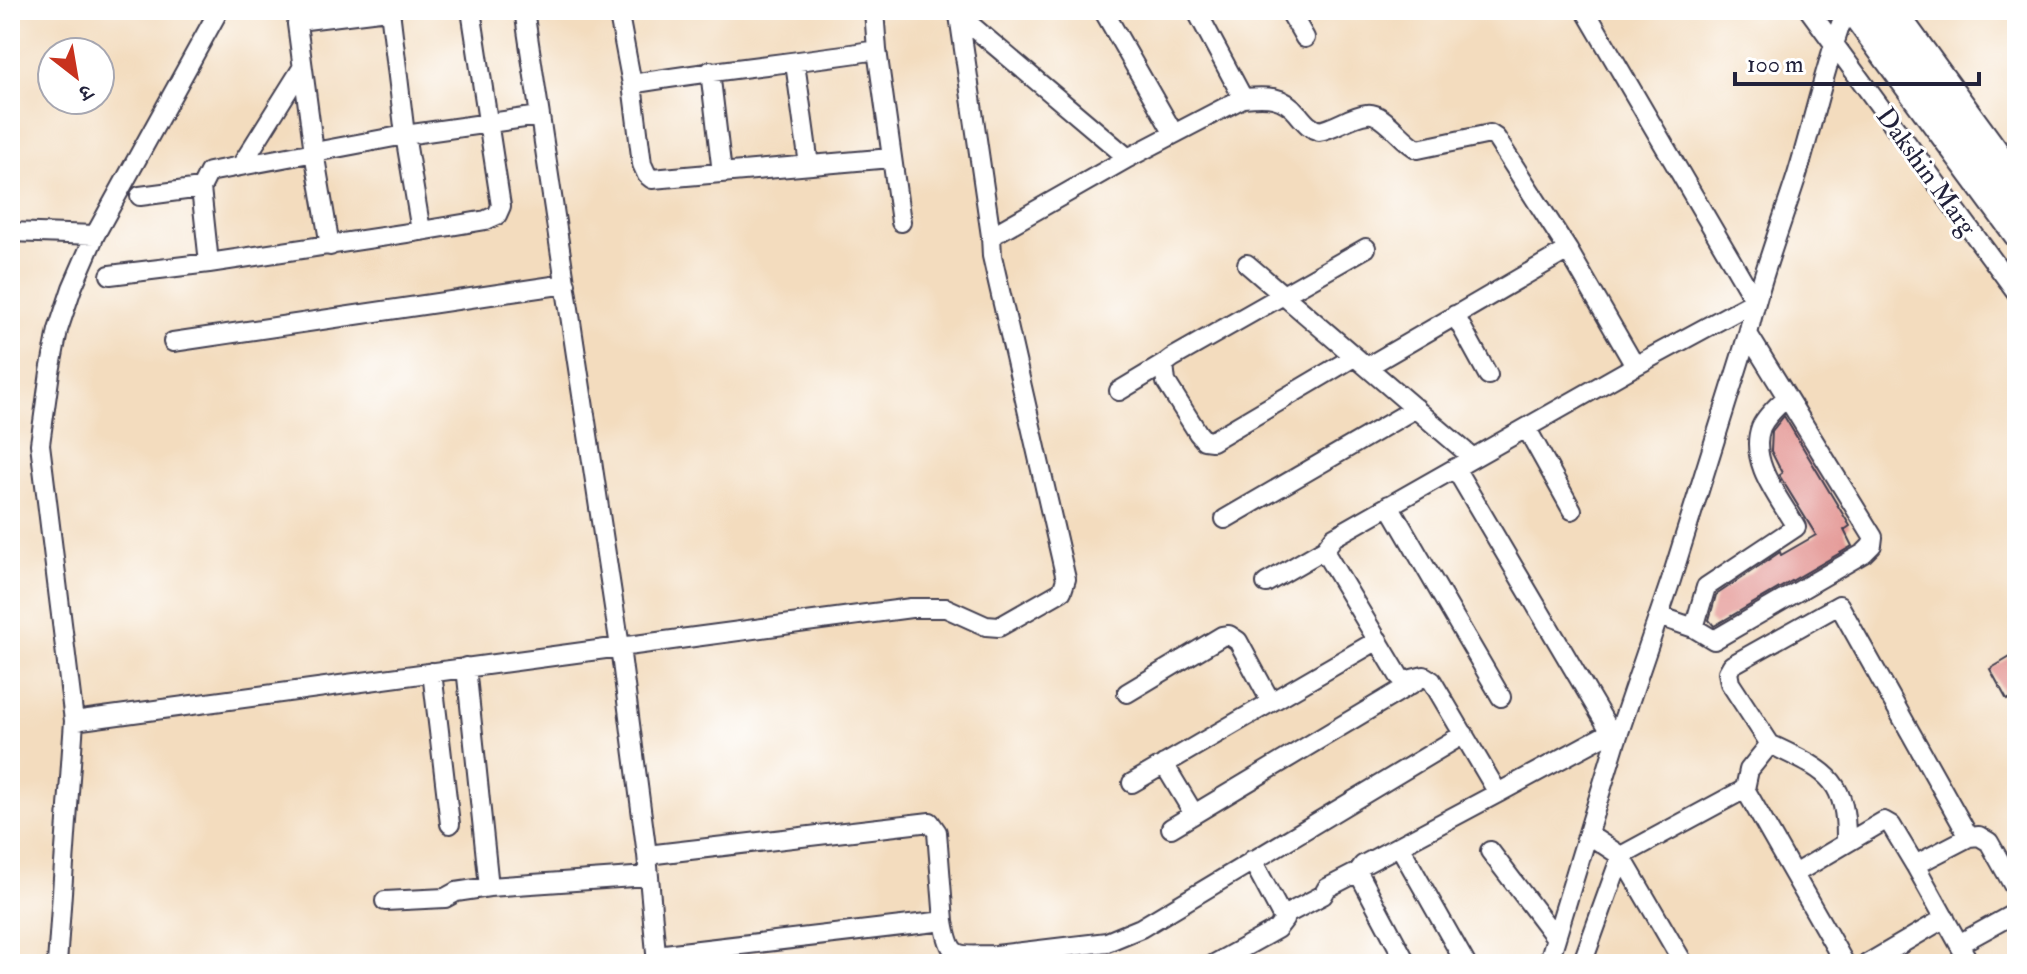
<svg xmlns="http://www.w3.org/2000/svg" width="2027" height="974" font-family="'IM FELL Double Pica','Noto Serif Devanagari',serif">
<rect width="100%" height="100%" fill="#fff"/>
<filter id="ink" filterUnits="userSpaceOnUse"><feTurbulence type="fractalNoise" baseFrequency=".0125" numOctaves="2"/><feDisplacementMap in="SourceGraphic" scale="16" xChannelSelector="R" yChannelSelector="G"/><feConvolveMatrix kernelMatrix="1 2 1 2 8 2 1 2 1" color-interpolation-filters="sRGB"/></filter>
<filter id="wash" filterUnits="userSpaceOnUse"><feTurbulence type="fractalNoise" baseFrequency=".006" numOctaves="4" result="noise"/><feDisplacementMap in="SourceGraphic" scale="32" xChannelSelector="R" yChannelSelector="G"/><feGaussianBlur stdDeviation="1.8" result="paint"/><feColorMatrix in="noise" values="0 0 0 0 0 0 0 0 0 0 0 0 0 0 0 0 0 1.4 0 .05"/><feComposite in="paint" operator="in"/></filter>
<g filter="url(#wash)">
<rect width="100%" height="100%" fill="#f3dcbe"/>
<g id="blocks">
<path fill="#e18d8a" d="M1784,416l66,110 -6,4 8,16 -138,80 -5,-6 7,-25 64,-43 1,3 35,-20 -37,-60 3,-2 -11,-22 1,-20z
M2017,653v41l-10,6 -17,-31z"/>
</g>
</g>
<g filter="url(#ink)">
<use href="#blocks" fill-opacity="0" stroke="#413e4f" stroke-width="2"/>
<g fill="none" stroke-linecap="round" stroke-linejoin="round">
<g stroke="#413e4f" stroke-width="22">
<path id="minor" d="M219,10l-124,225 -23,53 -14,42 -8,42 -10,72 34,277 546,-74 -96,-637
M390,10l15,125 16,96
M471,10l30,196 -4,9 -11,5 -65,11 -212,32 -8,-75 8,-16 196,-37 134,-19
M618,10l14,74 10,80 5,11 5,4 239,-21
M874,10l3,40 24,172
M953,10l175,148 115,-60c24,-2 40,-3 55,16 7,8 11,14 21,17 17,-3 31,-15 48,-17 16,-3 35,28 51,35l72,-15 6,4 72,112 67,116 120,-65 -170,-291
M1103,10l71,124
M1196,10l47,88
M1289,10l16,28
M1809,10l208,283
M1897,10l120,165
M959,15l32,221
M795,63l14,102
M710,71l12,102
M632,84c82,-14 163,-21 245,-34
M242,164l60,-96
M140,196l61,-8
M10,232l85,3
M330,246l-16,-94 -17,-128 9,-4 82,-10
M1247,264l226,194 162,-92
M110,275l99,-12
M1455,315l33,60
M1748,334l125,203 -1,8 -8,8 -150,87 -20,-12 12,-41 90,-60c-16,-28 -48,-65 -35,-100 5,-11 16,-21 25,-29
M173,342l393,-58
M1354,357l-142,84 -8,-1 -6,-7 -32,-51 -2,-18 8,-6 194,-110
M1367,367l201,-117
M1119,391l45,-27
M1527,429l45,81
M1455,468l161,273
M1389,505l112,192
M1225,519l191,-111
M1266,583l59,-34
M1659,616l35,12
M466,667l23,220
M432,672l18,152
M1127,693l95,-57 7,-1 9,6 33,61
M1770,744c55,27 77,32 76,99
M1164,764l30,50
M1132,783l246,-143
M1745,789l100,175
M1498,793l113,-61
M1171,828l247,-148
M1589,835l32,21 63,108
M1969,837l10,-1 10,6 28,50
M1400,847l66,117
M1490,851l66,87
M647,855l283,-33 7,10 7,89
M1358,872l49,92
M1794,874l90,-53 7,4 24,40
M385,901l60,-3 11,-6 33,-5 159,-11
M1283,916l40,-21 4,-7 31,-16 5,-7 135,-72 -66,-112 -8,-5 -20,5 -5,-5 -72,-120 -2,-7 9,-12 139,-79
M1959,944l58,-32
M656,955l288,-34c7,42 14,34 52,34l1,9
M996,955l111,-13 34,-14 323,-194
M57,964l17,-243
M657,964l-10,-109 -27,-208 291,-39h35l40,18 13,1 63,-36 4,-12 -74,-323 -1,-20 137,-78
M1214,964l63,-35 7,-9 -32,-60
M1548,964l68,-223 55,-161 77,-246c12,-54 32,-106 49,-159 17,-55 28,-111 49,-165
M1582,964l39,-108 124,-67 4,-19 21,-26 -40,-61 -2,-11 4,-7 107,-60 130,232 -54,28 55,99
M1867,964l78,-46"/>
</g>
<g stroke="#413e4f" stroke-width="30">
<path id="highway" d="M1852,10l165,224
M1876,10l141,190"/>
</g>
<use href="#minor" stroke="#fff" stroke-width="18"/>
<use href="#highway" stroke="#fff" stroke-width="26"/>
</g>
</g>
<g text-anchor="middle" stroke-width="6" stroke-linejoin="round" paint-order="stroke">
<g font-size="26" fill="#22223b" stroke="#fff">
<text transform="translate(1927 171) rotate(54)" y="9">Dakshin Marg</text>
</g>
</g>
<rect width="2027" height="974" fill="none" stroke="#fff" stroke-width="40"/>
<g transform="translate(76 76) rotate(149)"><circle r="38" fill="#ffffff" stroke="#a7a7b1" stroke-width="2"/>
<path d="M0-6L14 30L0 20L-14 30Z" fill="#c8321e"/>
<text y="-12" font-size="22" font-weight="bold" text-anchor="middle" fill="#22223b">उ</text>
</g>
<path d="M1735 72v12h244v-12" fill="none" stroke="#22223b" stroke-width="4"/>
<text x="1747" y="72" font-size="24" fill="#22223b" stroke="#ffffff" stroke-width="6" paint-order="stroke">100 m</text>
</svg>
